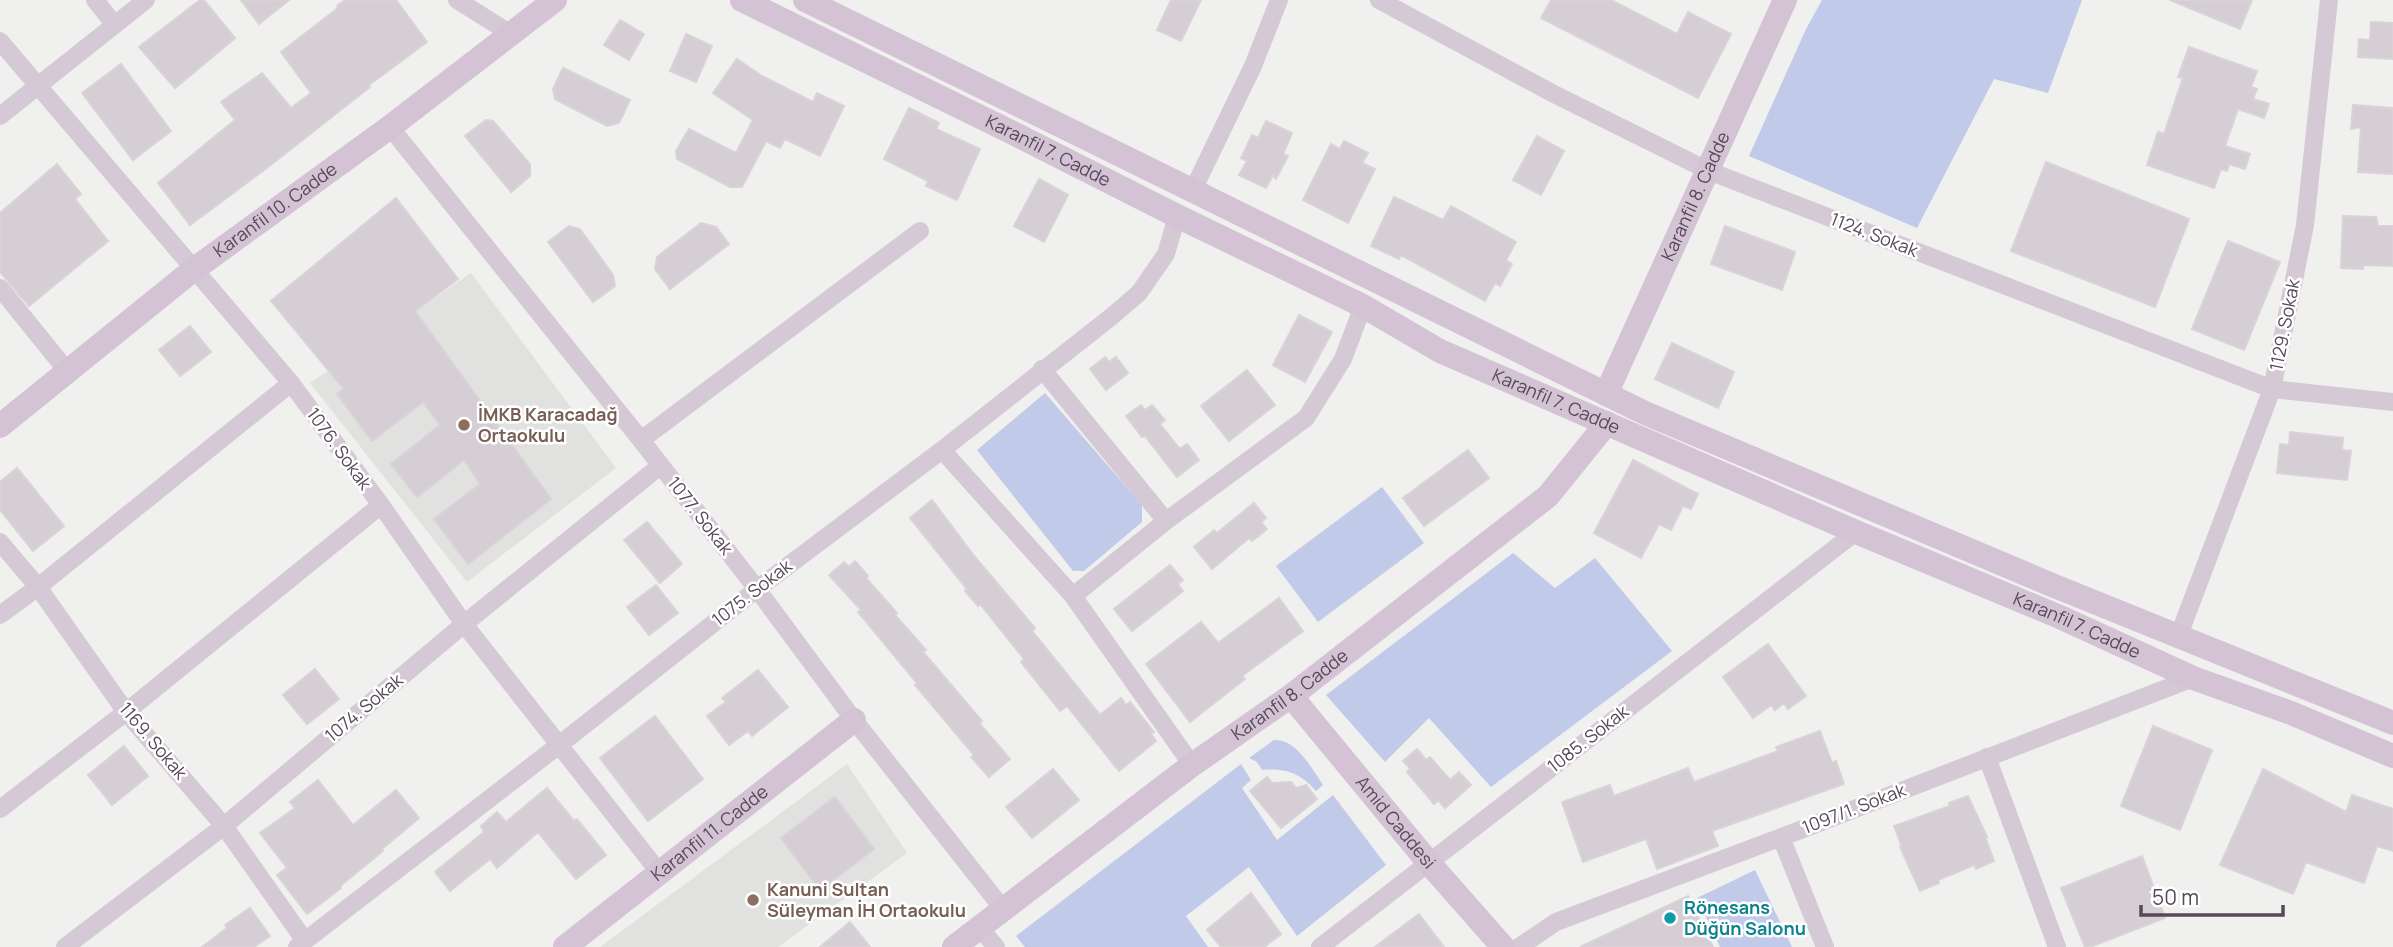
<svg xmlns="http://www.w3.org/2000/svg" width="2393" height="947" font-family="Manrope,sans-serif">
<rect width="100%" height="100%" fill="#f0f0ee"/>
<path fill="#e1e1df" d="M471,273l145,195 -149,114 -157,-199z
M847,764l60,89 -129,94h-178z"/>
<path fill="#c2cae9" d="M1822,0h260l-34,93 -54,-14 -77,149 -168,-72 57,-127z
M1045,393l97,112v17l-58,49h-11l-96,-121z
M1382,487l42,56 -106,79 -42,-56z
M1513,553l42,35 40,-30 77,93 -181,136 -62,-69 -44,44 -59,-67z
M1274,740c23,-1 38,29 49,45l-7,6c-16,-18 -30,-23 -54,-21l-5,-8 -8,-4z
M1241,764l10,16 -9,8 35,52 56,-45 53,70 -89,71 -48,-69 -63,49 22,31h-183l-9,-11z
M1755,870l37,77h-72l-23,-49z"/>
<path fill="#d5ced4" stroke="#d9d3d8" stroke-width="2" d="M200,0h4l31,38 -60,50 -36,-41z
M241,0h48l-30,24z
M345,0h51l31,42 -58,43 1,2 -98,77 -82,61 -32,-42 77,-63 -14,-18 41,-29 29,35 20,-15 -30,-41 57,-44 -1,-2z
M1171,0h30l-20,41 -24,-11z
M1551,0h60l66,34 11,-22 43,22 -33,64 -157,-80z
M2170,0h82l-12,29z
M620,20l24,14 -15,26 -25,-15z
M2371,22l22,1v36l-35,-2 1,-18 11,1z
M686,34l26,12 -16,36 -26,-11z
M2189,47l68,24 -6,16 6,2 -4,10 16,5 -5,14 -26,-9 -13,37 25,8 -5,15 -16,-5 -2,7 -6,-2 -7,19 -67,-23 11,-33 6,2 19,-56 -5,-1z
M737,59l25,17 51,26 4,-9 27,13 -24,50 -35,-17 -5,9 -14,-7 -24,46h-12l-53,-28 -1,-8 13,-22 47,24 17,-33 -40,-27z
M121,64l50,67 -38,29 -51,-67z
M563,68l67,32 -11,23 -12,3 -52,-27 -2,-10z
M2353,105l40,3v66l-35,-2 3,-45 -10,2z
M909,108l30,15 -3,6 44,20 -23,51 -31,-14 2,-5 -44,-22z
M486,120l7,1 37,43v12l-19,16 -46,-56z
M1266,121l26,12 -9,21 5,2 -12,23 -3,-4 -7,13 -27,-13 8,-14 -6,-3 11,-23 6,3z
M1537,136l27,15 -23,44 -28,-15z
M1344,141l24,12 -6,10 13,6 -27,54 -45,-23 28,-56 9,5z
M2046,162l143,57 -34,88 -144,-56z
M57,164l24,30 -6,5 33,42 -79,65 -29,-34v-59z
M1039,179l29,16 -24,47 -30,-16z
M1394,197l49,23 8,-14 65,36 -10,18 6,4 -12,22 -5,-3 -10,18 -84,-46 -2,4 -28,-13z
M396,198l62,81 -43,32 136,188 -83,65 -34,-45 46,-35 -16,-24 -47,37 -26,-33 49,-39 -17,-23 -51,39 -35,-47 7,-5 -73,-88z
M2343,216l33,1 2,9h15v40l-30,-1v4l-22,-1z
M701,223l15,4 13,17 -59,45 -15,-20 2,-12z
M569,226l11,3 33,46 2,11 -22,16 -45,-60z
M1725,226l70,26 -13,38 -71,-26z
M2228,241l52,21 -36,88 -52,-21z
M1299,315l33,17 -27,50 -32,-17z
M190,326l21,26 -31,24 -21,-26z
M1672,343l62,29 -16,36 -63,-29z
M1105,357l4,5 7,-5 12,16 -22,17 -16,-21z
M1247,370l28,35 -46,36 -28,-35z
M1141,405l4,5 7,-5 13,15 -5,4 20,25 7,-5 12,16 -22,17 -32,-41 -3,1 -16,-21z
M2290,432l53,6 -1,12 9,1 -4,29 -70,-7 3,-29 9,1z
M1468,450l21,28 -65,48 -21,-28z
M1633,460l65,34 -7,15 -8,-3 -12,24 -12,-6 -18,34 -47,-25z
M17,468l47,58 -31,25 -33,-41v-28z
M932,500l43,57 60,71 -3,3 68,84 21,-17 5,7 4,-3 24,30 -3,2 5,7 -37,30 -52,-65 -7,5 -39,-49 3,-3 -44,-55 -2,2 -13,-15 2,-2 -57,-71z
M1254,503l12,15 -5,4 6,7 -15,12 -3,-3 -37,31 -18,-22 20,-17 3,3z
M647,522l35,42 -22,19 -36,-43z
M855,561l13,15 -2,2 31,35 -2,2 31,35 -3,2 59,69 -3,2 31,36 -21,18 -18,-20 3,-2 -59,-70 2,-2 -59,-71 3,-2 -32,-35 15,-13 5,5z
M1170,565l13,15 -5,4 5,7 -51,40 -18,-22z
M656,585l22,28 -29,22 -22,-28z
M1279,598l24,33 -61,45 3,3 -55,43 -44,-58 55,-42 17,21z
M1768,644l38,52 -18,13 -4,-6 -9,7 -4,-5 -18,13 -30,-41z
M315,669l24,30 -32,25 -24,-29z
M758,670l30,37 -36,29 -4,-5 -19,14 -22,-29 19,-14 -4,-4z
M655,716l48,63 -55,42 -48,-63z
M2153,726l59,24 -32,80 -59,-24z
M1820,731l12,32 4,-2 8,23 -132,47 6,15 -61,23 -11,-30 -63,23 -21,-60 48,-17 4,11 74,-28 6,14 84,-31 -2,-4z
M124,746l24,30 -36,29 -24,-30z
M1417,749l9,11 4,-3 20,23 9,-8 12,13 -26,23 -7,-8 -4,4 -27,-32 3,-4 -7,-7z
M1053,769l26,31 -47,38 -26,-31z
M2263,769l83,43 6,-17 41,14v42l-16,-5 -13,37 -58,-21 -13,32 -73,-29z
M1267,777l5,6 19,-1 5,6 10,-3 11,14 -36,29 -31,-37z
M318,780l35,45 43,-35 23,28 -37,31 1,2 -43,35 1,2 -34,26 -30,-39 10,-7 -27,-35 35,-25 -5,-6z
M547,788l27,33 3,-2 29,36 -30,24 -38,-47 -41,36 -7,-9 -40,32 -15,-19 49,-40 -3,-6 16,-14 9,10z
M1968,796l19,41h-2l9,24 -18,8 -2,-4 -36,15 1,3 -19,8 -20,-44h2l-8,-21 56,-20 -1,-3z
M835,797l39,52 -54,41 -39,-52z
M2142,856l23,62 -75,29h-5l-24,-59z
M1251,893l30,41 -17,13h-43l-14,-17z
M1688,896l25,51h-133z
M250,908l20,28 -16,11h-52l25,-19 -2,-3z
M1419,914l25,33h-69z
M850,922l20,25h-50z"/>
<g fill="none" stroke-linecap="round" stroke-linejoin="round">
<path stroke="#d5c9d6" stroke-width="18" d="M95,0l19,24
M457,0l54,34
M1379,0l175,94 155,77 563,218 121,13
M0,41l291,342 90,122 83,119 195,248
M0,116l146,-116
M390,127l251,313 116,149 97,131 149,189
M1192,192l61,-126 26,-66
M0,288l68,84
M1042,369l124,152
M641,440l279,-209
M942,450l131,146 119,169
M0,542l38,45 88,125 98,114 81,115
M1073,596l93,-75 140,-103 37,-59 20,-53
M0,615l38,-28 253,-204
M2179,635l93,-246 33,-164 24,-225
M1987,757l70,190
M0,809l126,-97 255,-207
M1781,837l44,110
M979,927l17,20
M65,947l159,-121 240,-202 196,-158
M297,947l262,-202 198,-156 185,-139 169,-133 28,-24 27,-39 11,-38
M1320,947l536,-415
M1519,947l37,-25 247,-93 390,-151"/>
<g stroke="#d3c3d5" stroke-width="24">
<path id="s1" d="M742,0l269,132 166,84 186,90 77,45 416,181 204,85 133,61 98,35 102,43"/>
<path d="M805,0l840,413 407,172 341,138"/>
<path id="s2" d="M1606,394l179,-394"/>
<path id="s3" d="M0,426l193,-156 197,-143 165,-127"/>
<path id="s4" d="M1291,696l138,167 74,84"/>
<path id="s5" d="M565,947l289,-227"/>
<path id="s6" d="M954,947l238,-182 99,-69 257,-200 59,-73"/>
</g>
</g>
<g fill="#8d6e63" stroke="#fff" stroke-width="2.5">
<circle cx="464" cy="425" r="7"/>
<circle cx="753" cy="900" r="7"/>
</g>
<circle fill="#0f9aa8" stroke="#fff" stroke-width="2.5" cx="1670" cy="918" r="7"/>
<g text-anchor="middle" stroke-width="5" stroke-linejoin="round" paint-order="stroke">
<g font-size="18" fill="#574959" stroke="#fff">
<text dy="6" stroke="none"><textPath href="#s1" startOffset="341">Karanfil 7. Cadde</textPath></text>
<text dy="6" stroke="none"><textPath href="#s2" startOffset="217">Karanfil 8. Cadde</textPath></text>
<text dy="6" stroke="none"><textPath href="#s3" startOffset="350">Karanfil 10. Cadde</textPath></text>
<text transform="translate(1874 235) rotate(21)" y="6">1124. Sokak</text>
<text transform="translate(2285 325) rotate(-79)" y="6">1129. Sokak</text>
<text dy="6" stroke="none"><textPath href="#s1" startOffset="908">Karanfil 7. Cadde</textPath></text>
<text transform="translate(339 449) rotate(54)" y="6">1076. Sokak</text>
<text transform="translate(700 516) rotate(52)" y="6">1077. Sokak</text>
<text transform="translate(752 593) rotate(-38)" y="6">1075. Sokak</text>
<text dy="6" stroke="none"><textPath href="#s1" startOffset="1475">Karanfil 7. Cadde</textPath></text>
<text dy="6" stroke="none"><textPath href="#s6" startOffset="420">Karanfil 8. Cadde</textPath></text>
<text transform="translate(364 708) rotate(-40)" y="6">1074. Sokak</text>
<text transform="translate(1588 739) rotate(-38)" y="6">1085. Sokak</text>
<text transform="translate(153 741) rotate(50)" y="6">1169. Sokak</text>
<text transform="translate(1854 809) rotate(-21)" y="6">1097/1. Sokak</text>
<text dy="6" stroke="none"><textPath href="#s4" startOffset="164">Amid Caddesi</textPath></text>
<text dy="6" stroke="none"><textPath href="#s5" startOffset="184">Karanfil 11. Cadde</textPath></text>
</g>
<g font-size="18" font-weight="bold" fill="#785e54" stroke="#fff" text-anchor="start">
<text x="478" y="421">İMKB Karacadağ<tspan x="478" dy="21">Ortaokulu</tspan></text>
<text x="767" y="896">Kanuni Sultan<tspan x="767" dy="21">Süleyman İH Ortaokulu</tspan></text>
</g>
<g font-size="18" font-weight="bold" fill="#0d838f" stroke="#fff" text-anchor="start">
<text x="1684" y="914">Rönesans<tspan x="1684" dy="21">Düğün Salonu</tspan></text>
</g>
</g>
<path d="M2141 905v10h142v-10" fill="none" stroke="#574959" stroke-width="3.5"/>
<text x="2152" y="905" font-size="21" fill="#574959" stroke="#ffffff" stroke-width="5" paint-order="stroke">50 m</text>
</svg>
